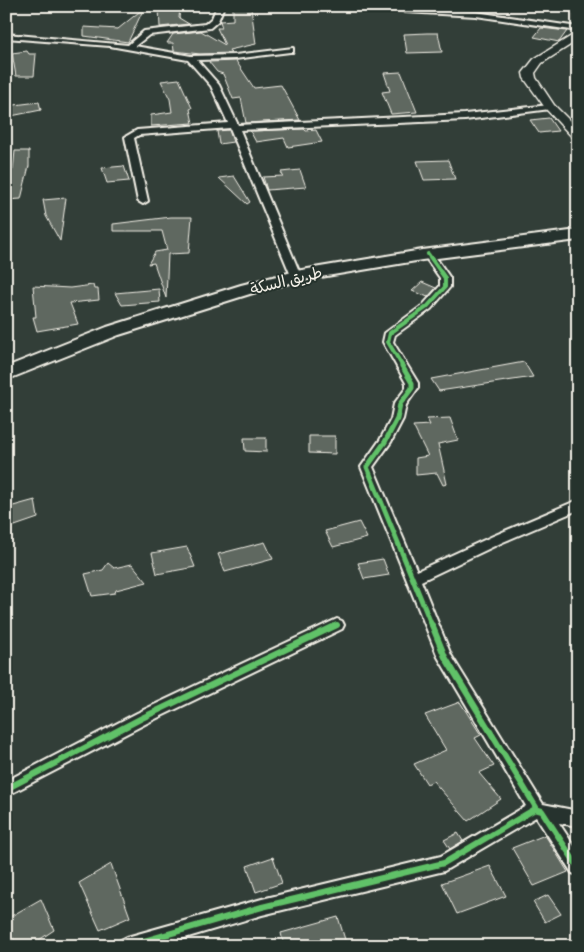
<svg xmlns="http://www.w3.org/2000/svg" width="584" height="952" font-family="'Indie Flower','Playpen Sans Arabic',sans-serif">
<rect width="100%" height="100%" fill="#323e38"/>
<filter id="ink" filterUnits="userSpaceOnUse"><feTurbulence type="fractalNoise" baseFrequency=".02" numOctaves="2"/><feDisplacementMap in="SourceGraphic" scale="10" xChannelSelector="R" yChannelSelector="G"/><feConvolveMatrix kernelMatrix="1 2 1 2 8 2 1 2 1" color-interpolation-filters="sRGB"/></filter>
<g filter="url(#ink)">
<path fill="#5f6861" stroke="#f4f1e8" d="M233,6l18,2 5,36 -27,6 2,3 -31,1 -26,-3 -1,-8h-6l6,-9 28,-3 24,14 -8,-17h5l-2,-7 13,-1z
M144,8l-16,34 -44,-6v-9l34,2z
M159,8h21l-1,10 10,6 -29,3z
M541,28l26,3 -8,11 -25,-5z
M427,33h11l4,19 -35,1 -3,-19z
M27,51l2,3h7l-2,22h-18l-4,-23z
M236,61l18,27 27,-3 19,35 -54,3 -5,-25 -8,1 -10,-25 -6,-2 -8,-10z
M401,72l16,40 -26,2 -9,-22 8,-1 -6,-18z
M179,79l13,29 -2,1 3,14 -42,3v-11l21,-3 -2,-13 -9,-18z
M39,102l2,8 -35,7v-11z
M549,118l9,13 -19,2 -9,-13z
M304,129l2,2 10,-1 6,12 -34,5 -4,-9 -28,4 -6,-11z
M229,130l4,12 -14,2 -2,-13z
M15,151h14v15l-8,33 -15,1v-11h4l-2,-19h5z
M448,160l7,19 -31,1 -7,-19z
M124,166l5,15 -22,2 -5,-15z
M300,170l6,17 -39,3 -4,-13 20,-1 -2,-4z
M234,176l16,26 -3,2 -28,-26z
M66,198l-6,43 -14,-25 -3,-16z
M171,217h21l-3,36 -21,1 -2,44 -12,-35 -6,1 7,-12 12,-2 -5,-19h-49v-7z
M422,282l14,6 -8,9 -16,-6z
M93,285l1,4h4l1,11 -29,3 8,21 -41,7 -4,-14h3l-3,-31 37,2z
M159,289l1,13 -38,3 -7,-12z
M524,362l9,15 -94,14 -8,-12z
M450,418l8,22 -20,4 9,40 -4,1 -6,-12 -21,2v-17l12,-2 -15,-30 17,-1 -3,-6z
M309,436h26v18l-26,-1z
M244,438h22v14l-21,-1z
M35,500l3,18 -32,11v-21z
M359,522l8,16 -34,9 -8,-16z
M265,542l8,17 -48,13 -7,-18z
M187,547l8,20 -38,7 -5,-21z
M383,559l6,16 -25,4 -6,-16z
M108,563l6,5 18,-4 15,18 -31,8 -1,3 -23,3 -7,-22 18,-4z
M460,702l21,33 -6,3 19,28 -15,7 22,26 -33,22 -35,-40 -6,3 -13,-20 32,-14 -21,-35z
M458,833l5,8 -13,8 -6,-9z
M545,835l23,37 -34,14 -22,-38z
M273,857l9,26 -26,9 -9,-26z
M111,864l19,53 -30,13 -21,-47z
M490,866l16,30 -49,18 -15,-31z
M548,895l13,19 -16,8 -12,-20z
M41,899l13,31 -24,16h-13l-11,-22v-5z
M338,917l9,29h-63l-3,-13z"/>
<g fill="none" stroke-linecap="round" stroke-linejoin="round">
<g stroke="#f4f1e8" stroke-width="4">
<path id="street" d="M217,6h7l-6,15 -8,7 -61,7 -14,11 56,10 44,-1 58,-7v4h-3l-55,7 -38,1 22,25 19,40 227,-11 85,-9 4,2 -4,2 -85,11 -225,10 61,146 -1,2h-8l-62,-150 -91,7 -5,3 14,63 -5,3 -5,-3 -13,-64 12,-7 91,-7 -17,-37 -23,-26 -78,-14 -104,-8v-4l122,11 16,-14 61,-7 7,-6z
M392,6l84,6 102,15v4l-102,-15 -71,-4z
M428,251l4,1 18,26v9l-19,22 -36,26 -2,7 25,41v5l-12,17 -3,14 -12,23 -18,25 44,104 76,-35 85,-36v10l-75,32 -82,39 30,74 92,149 35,7v15l-19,-3 19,29v23l-6,-2 -36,-56 -92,54 -182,44 -104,31h-40l3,-6 6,-3 135,-38 179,-43 85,-50 -88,-149 -77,-190 19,-27 11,-21 3,-15 12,-16v-5l-23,-41 2,-9 38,-28 17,-19v-8l-17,-24z
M337,619l5,2 2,4 -2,4 -195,94 -141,73v-15l131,-68z"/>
</g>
<g stroke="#f4f1e8" stroke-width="3">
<path id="secondary" d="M578,32v8l-36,23 -7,10 1,5 18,27 24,24v11l-4,-1 -28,-30 -22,-31 -1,-5 11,-14z"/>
</g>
<g stroke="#f4f1e8" stroke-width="4">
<path id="primary" d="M578,230v10l-156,20 -125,21 -44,12 -134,42 -113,45v-13l101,-40 134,-42 55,-14 126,-21z"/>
</g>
<use href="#street" fill="#26332d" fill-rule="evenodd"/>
<use href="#secondary" fill="#26332d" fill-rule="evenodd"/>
<use href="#primary" fill="#26332d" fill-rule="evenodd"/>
<g stroke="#26332d" stroke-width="6">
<path id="cycleway-far2" d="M403,367l-15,-25 2,-9 37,-26 18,-20v-9l-17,-24"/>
</g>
<g stroke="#26332d" stroke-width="8">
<path id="cycleway-far1" d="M402,366l10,17v5l-12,16 -3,15 -12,23 -18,25 65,159
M335,626l2,-1"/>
</g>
<g stroke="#26332d" stroke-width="9">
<path id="cycleway" d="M432,625l13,32 92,152
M6,789l136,-71 195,-93
M127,946l135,-39 182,-44 91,-54 7,2 36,56"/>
</g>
<use href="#cycleway-far2" stroke="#61c268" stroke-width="4"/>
<use href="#cycleway-far1" stroke="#61c268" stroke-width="5"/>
<use href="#cycleway" stroke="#61c268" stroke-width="6"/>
</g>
</g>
<g text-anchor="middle" stroke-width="4" stroke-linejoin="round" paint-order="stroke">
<g font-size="16" fill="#f4f1e8" stroke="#26332d">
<text transform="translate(286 280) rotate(-14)" y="6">طريق السكة</text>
</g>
</g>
<rect width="584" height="952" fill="none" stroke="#26332d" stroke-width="25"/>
<rect x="12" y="12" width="559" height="927" fill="none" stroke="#f4f1e8" stroke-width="2" filter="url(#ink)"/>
</svg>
